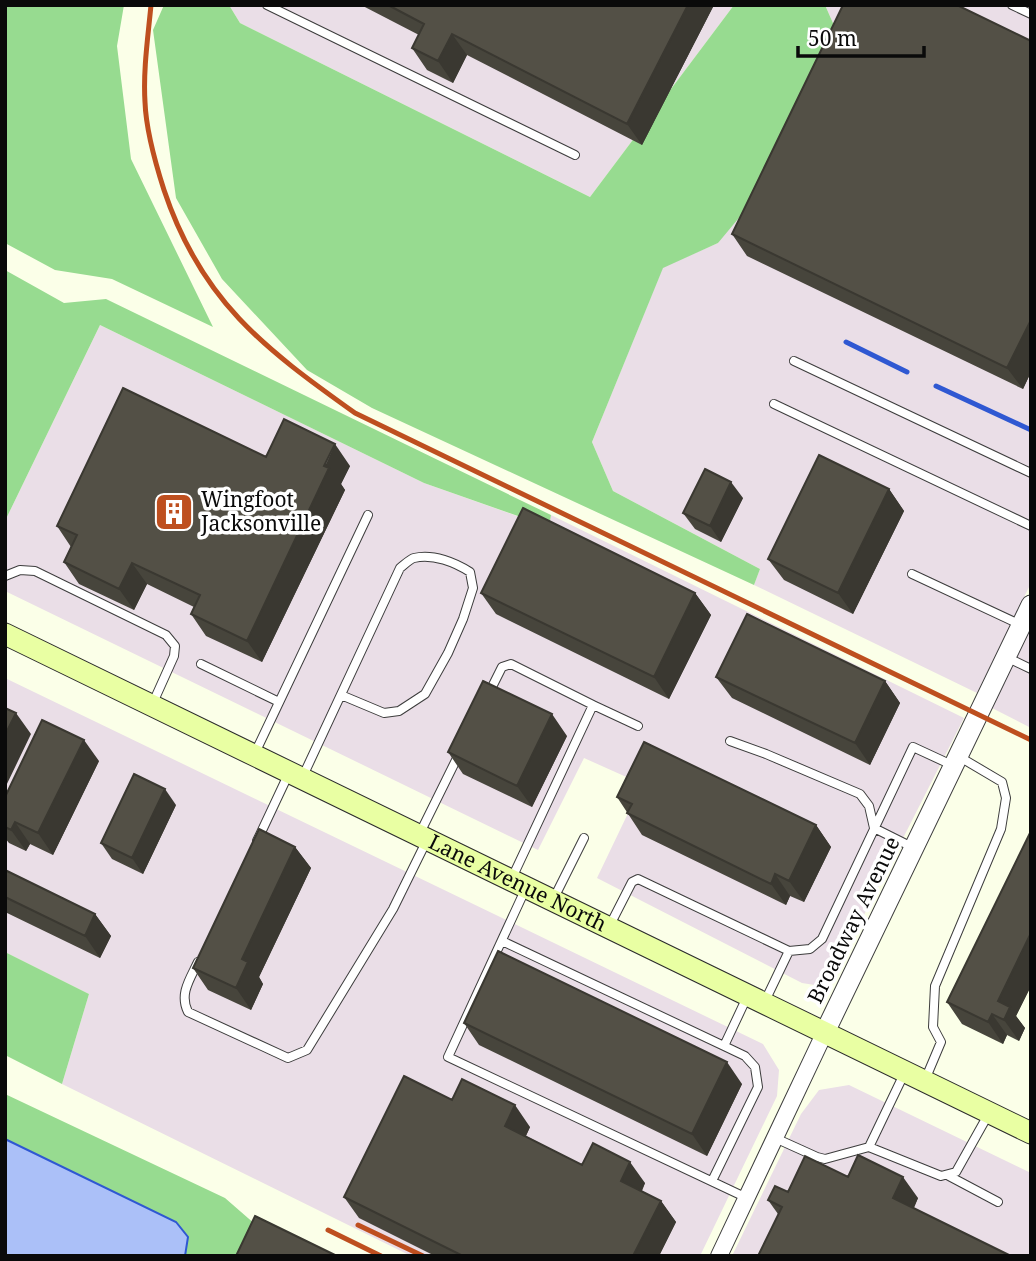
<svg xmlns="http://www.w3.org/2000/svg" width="1036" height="1261" font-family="'Noto Serif',serif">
<rect width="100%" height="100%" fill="#fbffe8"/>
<path fill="#eadee7" d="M229,5h505l-144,192 -350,-174z
M825,5h206v578l-54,110 -223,-108 6,-16 -147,-78 -21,-49 71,-175 55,-24 118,-213z
M100,325l324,158 124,44 3,-12 413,203 -130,256 -13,12 -19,-3 -205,-105 45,-94 -58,-26 -46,92 -533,-259v-70z
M1031,624v104l-39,-20z
M5,678l758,366 16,26 -2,26 -77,160h-289l-349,-172 27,-90 -84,-42z
M849,1085l182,88v83h-299l69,-142 18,-24z"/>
<path fill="#97db90" d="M5,5h119l-7,41 14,113 82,168 -101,-48 -57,-9 -50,-27z
M164,5h65l11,18 350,174 144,-192h91l11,25 -78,165 -40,48 -55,25 -71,174 21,49 147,78 -6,16 -382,-177 -65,-38 -85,-91 -46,-81 -23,-168z
M5,270l59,33 42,-4 445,216 -2,12 -125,-44 -324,-158 -95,196z
M5,952l84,42 -27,90 -57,-29z
M5,1094l220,104 39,34 -11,24h-68l3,-19 -12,-15 -171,-83z"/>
<path fill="#abc0f8" stroke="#2f58d2" stroke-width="2" d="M5,1139l171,83 12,15 -3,19h-180z"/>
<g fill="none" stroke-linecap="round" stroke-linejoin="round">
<path stroke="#2f58d2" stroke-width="5" d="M846,342l61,30
M936,386l95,44"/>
<g stroke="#3d3d3d" stroke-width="10">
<path id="service" d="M267,5l308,150
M1012,5l19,9
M794,361l237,112
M774,404l257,122
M912,574l109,51
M5,576l15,-6 15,1 131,64 9,11 -1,10 -22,49
M1006,657l25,12
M201,664l78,38
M488,695l14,-28 9,-3 82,41 -81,173
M593,705l45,21
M730,741l36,13 94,40 9,12 5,22 40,20
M255,753l113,-238
M303,776l97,-208c4,-3 10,-9 14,-10 19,-5 42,5 56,14l3,16 -10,31 -15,34 -23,41 -26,17 -15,2 -43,-18
M420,833l39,-79
M257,841l32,-68
M525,890l-77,167 299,141
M554,898l30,-60
M609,927l23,-45 6,-3 151,72 -24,50
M502,941l222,105 23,-49
M789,951l21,-2 12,-10 91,-192 41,19
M198,962c-8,17 -19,32 -10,50l100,46 19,-8 86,-141 34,-69
M925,1080l16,-38 -8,-15 2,-41 66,-157 5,-31 -4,-16 -44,-26
M775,1138l42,19 8,2 44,-12 72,29 15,-4 32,-57
M869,1147l35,-73
M949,1176l49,26
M712,1181l46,-94 -3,-20 -10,-11 -21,-10"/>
</g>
<g stroke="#3d3d3d" stroke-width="18">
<path id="minor" d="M719,1256l106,-224"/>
</g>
<g stroke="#3d3d3d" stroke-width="21">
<path id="tertiary" d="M825,1032l206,-427"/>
</g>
<g stroke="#2c2c2c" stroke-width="23">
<g id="secondary">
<path id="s1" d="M5,634l1026,499"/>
</g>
</g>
<use href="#service" stroke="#fff" stroke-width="8"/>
<use href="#minor" stroke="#fff" stroke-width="16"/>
<use href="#tertiary" stroke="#fff" stroke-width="19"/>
<use href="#secondary" stroke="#e9ffa3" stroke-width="21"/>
<path stroke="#be4f1f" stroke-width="5" d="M151,5c-3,32 -8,65 -6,97 1,29 10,60 19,88 37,111 100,158 191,223l676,327
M358,1225l65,31
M328,1230l53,26"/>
</g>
<path fill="#47453c" d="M361,5h353l-72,140 -175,-90 -14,28 -26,-13 -15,-22 7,-13z
M1031,41v331l-8,17 -276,-133 -15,-22z
M266,457l84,9 -9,18 4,6 -83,172 -56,-26 -15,-22 3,-7 -47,-23 -13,26 -55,-26 -15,-22 7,-15 -14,-21z
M889,489l15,22 -51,103 -69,-34 -16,-21z
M743,498l-22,44 -26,-13 -12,-16z
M481,593h214l16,22 -42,84 -173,-85z
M716,677l169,4 15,22 -30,62 -138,-67z
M567,736l-35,71 -69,-33 -15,-22z
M99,761l-46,94 -23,-11 -4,7 -17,-8 -4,-5v-41z
M617,797l199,28 15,22 -27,55 -14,-6 -4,9 -144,-70z
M176,805l-33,69 -31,-15 -11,-16z
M1031,831v155l-15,30 9,12 -6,13 -12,-6 -4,9 -41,-20 -15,-22z
M295,847l16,21 -52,109 4,7 -12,26 -43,-20 -15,-22z
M5,870l90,44 16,22 -11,22 -95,-46z
M464,1023l278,61 -35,72 -228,-111z
M452,1100l78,27 -4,9 56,29 63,18 -3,8 19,10 15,21 -17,34h-224l-76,-38 -15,-21z
M848,1177l70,21 -4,10 -136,6 -10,-14 20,-8z"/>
<path fill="#3a3831" d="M688,5h26l-72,140 -15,-21z
M452,34l15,21 -14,28 -15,-22z
M1031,320v52l-8,17 -16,-21z
M335,444l15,22 -9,18 4,6 -83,172 -15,-21z
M731,482l12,16 -22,44 -11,-16z
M889,489l15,22 -51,103 -15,-21z
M132,563l15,21 -13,26 -15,-21z
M695,593l16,22 -42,84 -15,-22z
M885,681l15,22 -30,62 -15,-22z
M16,713l15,21 -26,54v-53z
M552,714l15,22 -35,71 -15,-21z
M84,740l15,21 -46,94 -15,-22z
M165,789l11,16 -33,69 -11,-16z
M15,822l15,22 -4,7 -15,-21z
M816,825l15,22 -27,55 -15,-21z
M295,847l16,21 -52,109 4,7 -12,26 -15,-22 6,-29z
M775,874l15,22 -4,9 -15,-21z
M95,914l16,22 -11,22 -15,-22z
M1031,933v53l-15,30 9,12 -6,13 -15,-21 -6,-19z
M992,1014l15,21 -4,9 -15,-22z
M727,1062l15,22 -35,72 -15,-22z
M515,1105l15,22 -10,21 -15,-22z
M630,1162l15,21 -9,20 -15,-22z
M903,1177l15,21 -10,22 -15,-22z
M661,1201l15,21 -17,34h-26z"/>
<path fill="#535046" stroke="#3a3831" stroke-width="2" d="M388,5h300l-61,119 -175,-90 -14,27 -26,-13 12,-24z
M843,5h114l74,36v279l-24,48 -275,-134z
M123,388l143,69 18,-38 51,25 -11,22 5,2 -82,173 -56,-27 9,-19 -68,-32 -13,26 -55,-27 13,-27 -20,-9z
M819,455l70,34 -51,104 -70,-34z
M705,469l26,13 -21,44 -27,-13z
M523,508l172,85 -41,84 -173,-84z
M747,614l138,67 -30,62 -139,-66z
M483,681l69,33 -35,72 -69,-34z
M5,708l11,5 -11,22z
M42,720l42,20 -46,93 -23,-11 -4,8 -6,-3v-30z
M644,742l172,83 -27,56 -14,-7 -4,10 -144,-71 5,-9 -15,-7z
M134,774l31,15 -33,69 -31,-15z
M259,829l36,18 -53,112 6,3 -12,26 -43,-20z
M1031,831v102l-33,68 12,6 -6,13 -12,-6 -4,8 -41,-20z
M5,870l90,44 -10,22 -80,-39z
M498,951l229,111 -35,72 -228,-111z
M404,1076l48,24 10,-21 53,26 -10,21 77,39 11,-22 37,19 -9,19 40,20 -28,55h-170l-119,-59z
M858,1155l45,22 -10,21 118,58h-253l24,-49 -14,-7 7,-14 13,6 17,-36 43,21z
M255,1216l82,40h-101z"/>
<defs>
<g id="building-square" transform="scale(2.0125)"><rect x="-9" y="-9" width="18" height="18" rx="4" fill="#be4f1f" stroke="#fff"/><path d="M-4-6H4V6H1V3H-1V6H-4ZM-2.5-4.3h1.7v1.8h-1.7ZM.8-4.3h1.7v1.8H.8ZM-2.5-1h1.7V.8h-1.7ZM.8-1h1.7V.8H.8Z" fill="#fff"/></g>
</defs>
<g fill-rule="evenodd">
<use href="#building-square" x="174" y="512"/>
</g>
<g text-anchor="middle" stroke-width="7" stroke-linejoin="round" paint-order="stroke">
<g font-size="21" fill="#0a0a0a" stroke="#fff" text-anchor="start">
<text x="201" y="507">Wingfoot<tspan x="201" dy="24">Jacksonville</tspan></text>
</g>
<g font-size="21" fill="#0a0a0a" stroke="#fff">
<text dy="7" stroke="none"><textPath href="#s1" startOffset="570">Lane Avenue North</textPath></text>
<text transform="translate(854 920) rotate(-64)" y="7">Broadway Avenue</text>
</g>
</g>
<rect width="1036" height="1261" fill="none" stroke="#0a0a0a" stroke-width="14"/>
<path d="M798 46v10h126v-10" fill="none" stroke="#0a0a0a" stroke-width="3.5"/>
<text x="808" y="46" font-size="21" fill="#0a0a0a" stroke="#ffffff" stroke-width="5" paint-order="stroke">50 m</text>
</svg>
